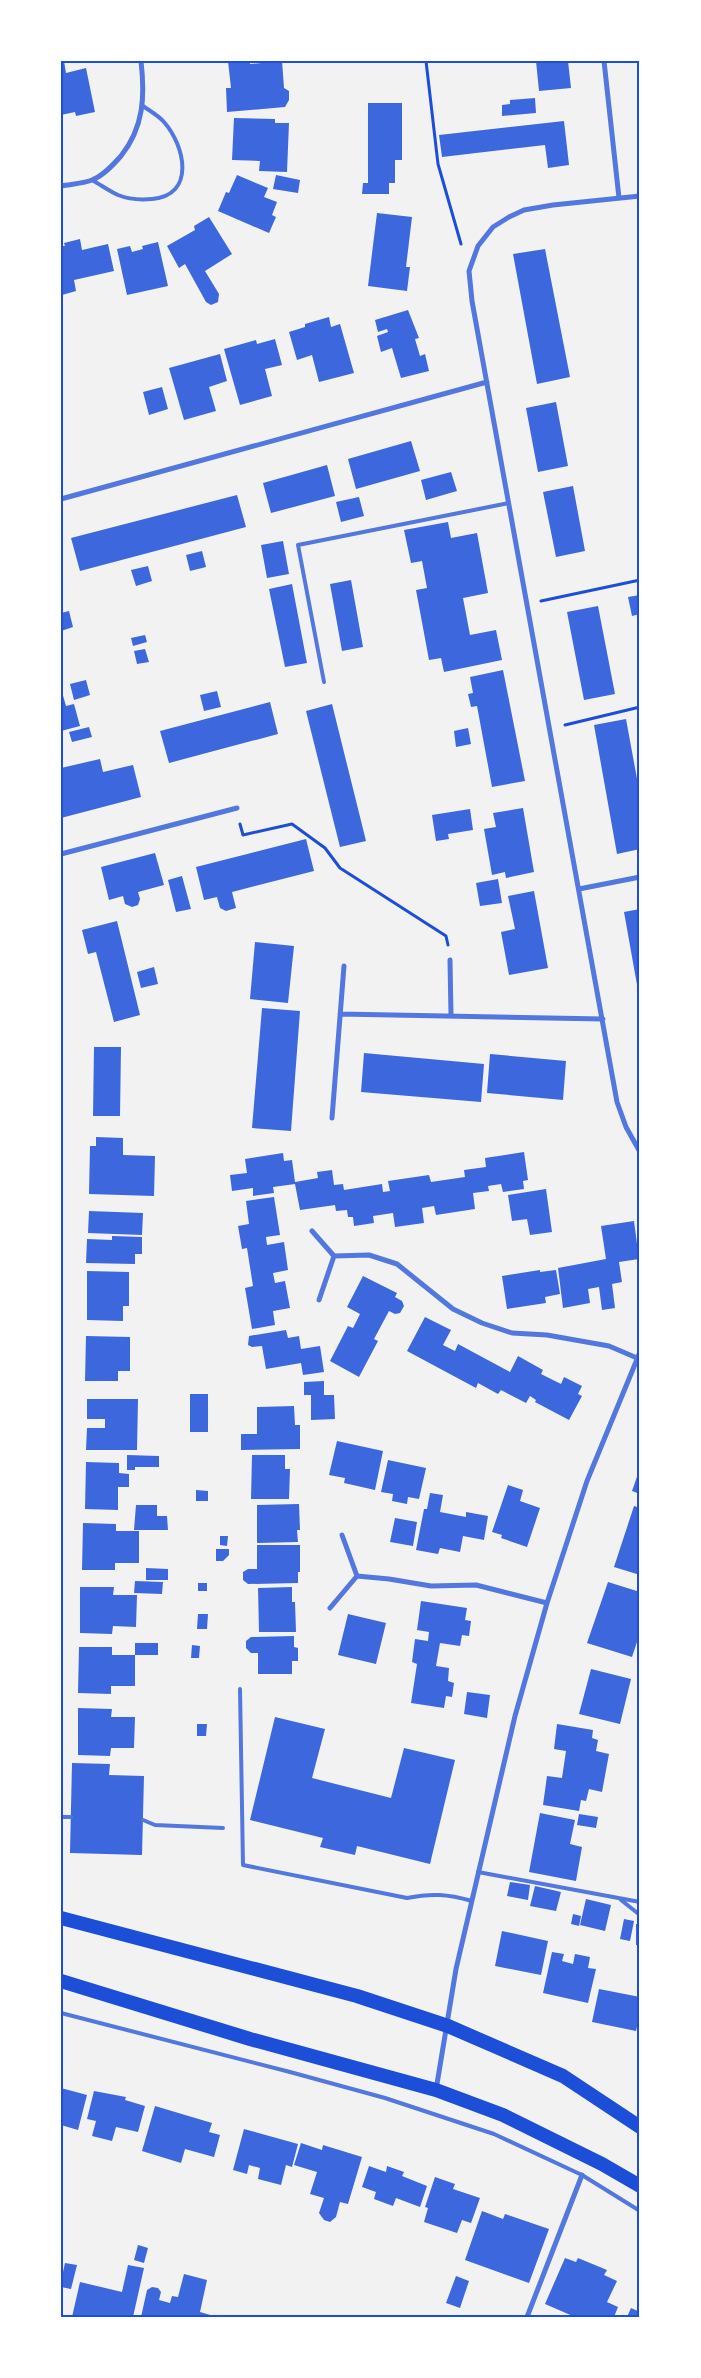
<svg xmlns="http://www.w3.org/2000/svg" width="701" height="2378" font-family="Lato,sans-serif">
<rect width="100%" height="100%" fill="#f2f2f2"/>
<path fill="#3d67dc" d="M61,61h3l2,12 20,-5 9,44 -19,4 -1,-4 -14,3z
M228,61h22v3l32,-3 2,27 5,3v9l-4,7 -58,5 -1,-24h5z
M536,61h32l3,27 -32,3z
M535,98l1,15 -34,3v-11l8,-1v-4z
M368,103h34v57h-7v23h-6v11h-27l1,-11h5z
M234,118l41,1v4h14l-2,49 -28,-1 1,-10 -28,-1z
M564,121l5,44 -21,3 -3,-23 -103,12 -3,-22z
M237,175l31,13 -4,9 13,5 -5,13 4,2 -7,16 -51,-22 8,-19 3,1z
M276,175l24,5 -2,13 -25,-4z
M377,213l35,4 -6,50h4l-3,24 -39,-5z
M209,217l23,37 -27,17 14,23 -1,8 -7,3 -5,-3 -21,-38 -6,4 -12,-22 28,-16 -1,-4z
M80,239l2,11 26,-6 6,27 -40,9 2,11 -14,4 -1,-49h4l-1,-3z
M158,242l10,44 -41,9 -10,-46 13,-3 2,6 11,-3 -1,-3z
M545,249l25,128 -33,7 -24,-130z
M408,310l11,28 -4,1 5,17 5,-2 4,17 -28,7 -9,-30 -11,4 -4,-16 11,-4 -1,-3 -9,3 -3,-12z
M329,317l2,10 9,-3 14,49 -35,9 -7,-27 -15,5 -8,-28 16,-5v-3z
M275,339l7,26 -17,4 7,27 -32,9 -16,-56 32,-9 1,4z
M220,354l7,27 -18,6 7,24 -32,9 -15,-52z
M162,387l6,22 -19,6 -6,-23z
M556,402l12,64 -30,6 -12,-64z
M411,441l9,30 -64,18 -8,-30z
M327,465l8,31 -64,17 -8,-30z
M451,472l6,19 -31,9 -5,-20z
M573,486l12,65 -29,6 -13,-65z
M237,495l9,32 -166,44 -9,-33z
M359,497l5,19 -23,6 -5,-20z
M448,522l3,16 26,-5 11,60 -25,5 7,37 26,-5 6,30 -58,12 -3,-14 -12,2 -13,-70 11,-2 -5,-27 -11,2 -7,-33z
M283,541l6,33 -22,4 -6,-33z
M202,551l4,16 -16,4 -4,-16z
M148,566l4,15 -16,5 -5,-16z
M351,580l12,67 -21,4 -12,-67z
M292,584l15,79 -22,4 -16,-78z
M640,595v19l-8,2 -4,-19z
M598,606l17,88 -31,6 -17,-88z
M69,611l4,16 -12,4v-18z
M145,635l2,7 -14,4 -2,-8z
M145,649l4,13 -12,2 -3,-13z
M503,670l22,111 -33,6 -15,-81 -6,1 -3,-13 5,-1 -3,-16z
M86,680l4,15 -16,5 -4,-16z
M217,691l4,16 -17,4 -4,-16z
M62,692l4,14 8,-2 6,22 -19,5z
M270,702l8,32 -109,29 -9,-32z
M332,704l34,137 -26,6 -34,-136z
M626,719l14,76v54l-23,5 -23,-129z
M89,727l3,10 -20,5 -3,-10z
M468,728l3,16 -15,3 -2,-16z
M100,759l3,13 30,-7 8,32 -80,21v-50z
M523,808l11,64 -28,6 -1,-6 -13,3 -8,-46 12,-2 -3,-14z
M470,809l3,21 -25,4 1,5 -13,2 -4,-26z
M306,839l8,32 -82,21 4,16 -10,3 -6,-3 -3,-11 -13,3 -8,-33z
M155,853l9,32 -26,7 2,7 -2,6 -6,2 -7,-3 -2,-8 -14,4 -8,-33z
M182,876l9,33 -15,3 -8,-32z
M498,879l4,24 -22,3 -4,-23z
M534,891l14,77 -39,7 -8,-43 14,-3 -7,-33z
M640,909v87h-1l-15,-84z
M117,921l23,94 -26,7 -18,-70 -8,2 -6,-24z
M255,942l39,4 -6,57 -38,-4z
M154,967l4,17 -17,4 -4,-16z
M262,1008l38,3 -9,120 -39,-3z
M94,1047h27l-1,69h-27z
M364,1053l120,11 -3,38 -120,-10z
M490,1054l76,7 -3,39 -76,-7z
M96,1137l27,1v17l32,1 -1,40 -65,-2 1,-48h6z
M524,1152l4,28 -5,1 1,8 -21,3 -2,-8 -13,2 1,5 -16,2 2,16 -39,6 -2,-9 -12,2 2,15 -29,4 -2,-14 -20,3 1,7 -20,3 -1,-9h-5l-1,-7 -11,1 -1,-6 -35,5 -5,-26 -22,3 1,6 -21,3v-8l-21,3 -2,-16 17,-2 -2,-14 38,-6 1,8 8,-1 3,22 23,-4 -1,-6 15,-2 2,15 9,-1 1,6 38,-6 1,8 7,-1 -2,-10 41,-6 2,7 34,-5 -1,-7 22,-3 -1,-9z
M546,1189l6,43 -22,3 -3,-16 -15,2 -4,-26z
M274,1197l6,38 -14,2 1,8 17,-3 4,28 -15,3 2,10 10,-2 5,27 -17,3 2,14 -23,4 -7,-41 8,-2 -6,-38 -5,1 -4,-23 11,-2 -3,-23z
M89,1211l54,2 -1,22 -54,-2z
M634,1221l5,38 -20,3 3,20 -10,2 3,24 -13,2 -3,-23 -11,2 2,14 -27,5 -5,-40 48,-9 -5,-33z
M112,1236l30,1v17h-7v10l-49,-1 1,-24 25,1z
M540,1270v2l16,-2 4,24 -15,3 1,6 -39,6 -5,-33z
M87,1271l42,1v34h-6v15l-36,-1z
M363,1276l34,17 -2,4 7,4 2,5 -4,7 -5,1 -6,-3 -15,28 4,2 -19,36 -29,-16 18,-35 5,2 7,-14 -13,-7z
M425,1317l26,13 -8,15 12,6 3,-7 52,28 8,-16 25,14 -2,4 20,10 3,-7 18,9 -4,8 4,2 -13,24 -34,-18 1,-2 -6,-4 -4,7 -25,-13 -3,4 -20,-11 -2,5 -69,-37z
M286,1330l2,8 11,-2 2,13 19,-3 4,26 -21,3 -2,-12 -35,6 -4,-23 -10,1 -4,-2 1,-9z
M86,1336l44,1v34h-12v10h-33z
M324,1381v14h10l1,24 -24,1v-25h-7v-13z
M190,1394h18v38h-18z
M87,1399h51l-1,51h-51l1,-22h18v-9h-18z
M294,1406l1,19h5v24l-59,1v-16h16v-27z
M337,1441l46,10 -8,39 -31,-7 1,-5 -16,-3z
M127,1455l32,1v11h-24v3h-8z
M252,1455h33v14h5l-1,30h-38z
M388,1460l38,8 -7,31 -11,-2 -1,7 -15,-3 1,-7 -12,-2z
M86,1462l33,1v10l10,1v13h-11v23l-33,-1z
M639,1471h1v23l-8,-3z
M508,1485l15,5 -3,11 20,7 -13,39 -26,-9 1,-3 -10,-3z
M196,1490l12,1v10h-12z
M430,1493l13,2 -3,17 26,5v-5l22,4 -4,24 -21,-4 -3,16 -20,-4 -2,6 -22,-4 8,-41h3z
M299,1504l1,26h-3l1,12 -41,1v-38z
M136,1505h21v11h10l1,14h-34z
M634,1506l6,2v67l-26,-8z
M395,1518l22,4 -4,24 -23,-4z
M83,1523l33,1v7h23v32h-24v7h-33z
M220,1536h8l-1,10 -7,-1z
M257,1545h43v27h-2v11l-50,1 -5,-4v-8l5,-3h9z
M216,1549h13v6l-6,6h-7z
M146,1568l22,1v11h-22z
M135,1581l28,1 -1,12 -28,-1z
M608,1582l32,10v51l-3,-1 -5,15 -45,-14z
M198,1583h9v8h-9z
M80,1587h34l-1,8h24l-1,32 -23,-1 -1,8 -32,-1z
M292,1587v15h3l1,30h-37l-1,-44z
M421,1601l46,7 -2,12 6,1 -2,15 -7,-1 -2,11 -20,-3 -4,23 13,2 -1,13 6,2 -2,14 -6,-1 -2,12 -33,-5 6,-39 -5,-2 3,-23 13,2 1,-9 -12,-2z
M198,1614h10l-1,15h-10z
M348,1614l38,9 -10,41 -38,-9z
M294,1636v11l4,1v13h-6v13h-34v-21h-7l-5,-5v-7l5,-4z
M135,1643h23v12h-23z
M192,1645l8,1 -1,12h-8z
M79,1647h33v8h23v31h-24v8l-33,-1z
M591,1669l40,10 -11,45 -41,-10z
M467,1692l23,3 -3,23 -23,-4z
M78,1708l34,1 -1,8h24l-1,31h-23l-1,8 -32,-1z
M275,1717l50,12 -13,49 79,20 13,-50 51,12 -25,104 -73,-18 -2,9 -35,-8 3,-9 -73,-18z
M197,1724h10l-1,12h-9z
M557,1724l36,6 -1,8 6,2 -2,11 13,3 -7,38 -13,-3 -3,12 -5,-1 -2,11 -36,-6 4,-29 15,2 4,-27 -12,-2z
M72,1763l38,1 -1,11 35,1 -2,79 -72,-2z
M540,1813l35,7 -5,24 12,3 -6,34 -47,-9z
M579,1814l19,3 -2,11 -19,-3z
M510,1882l20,3 -2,15 -21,-4z
M535,1886l26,6 -5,19 -26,-5z
M586,1899l25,6 -6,26 -25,-6z
M573,1914l8,2 -2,10 -8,-2z
M624,1919l10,2 -4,20 -10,-2z
M636,1924h4v21h-4z
M502,1931l46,10 -7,34 -46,-9z
M552,1952l12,2 -2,7 11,3 2,-10 15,3 -2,11 8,1 -8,34 -45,-10z
M599,1989l41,8v17l-4,17 -44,-9z
M61,2088l26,7 -9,35 -17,-5z
M94,2091l32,6 -1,3 20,6 -7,26 -22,-5 -4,14 -20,-5 4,-15 -9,-2z
M155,2106l57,17 -3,9 11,3 -6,22 -29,-8 -4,14 -39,-12z
M244,2129l54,15 -6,23 -6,-2 -5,20 -23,-6 2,-11 -11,-3 -2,9 -14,-4z
M301,2143l21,7 1,-5 39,12 -14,47 -8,-2 -4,15 -6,5 -6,-2 -5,-7 5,-15 -14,-4 7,-22 -23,-7z
M369,2166l17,6 1,-6 17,6 -2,4 25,10 -7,21 -24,-9 -3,8 -19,-7 2,-7 -14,-5z
M435,2177l20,7 -2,5 27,9 -9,25 -9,-3 -5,13 -33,-11 4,-14 -3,-1z
M482,2211l21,8 2,-5 44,15 -20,54 -64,-23z
M138,2245l10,3 -4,15 -10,-3z
M565,2258l11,4 2,-4 29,12 -3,5 13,6 -10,21 11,5 -4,10h-39l-30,-13z
M65,2263l12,2 -6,24 -10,-2v-15h2z
M128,2265l16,3 -11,49h-61l8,-35 42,10z
M184,2274l23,6 -7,32 17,5h-76l6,-27 5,-3 6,1 3,4 -2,8 11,3 2,-7 6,1z
M456,2276l13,5 -9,27 -14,-5z
M631,2308l9,4v5h-13z"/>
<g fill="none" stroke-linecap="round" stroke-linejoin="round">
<path stroke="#1d4ed8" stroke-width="3" d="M426,61l12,103 23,80
M541,601l99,-21
M565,725l75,-18
M240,824l3,11 49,-11 33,24 15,20 106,68 2,9"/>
<path stroke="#5277de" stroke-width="4" d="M92,180c9,5 17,11 26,15 10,4 24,5 34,4 44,-4 33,-53 12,-77 -5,-6 -14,-11 -21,-16
M324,682l-26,-137 211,-42
M240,1689l3,176 164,33c25,-5 40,-4 65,3
M61,1817h10
M143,1820l12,5 68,3
M478,1872l162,30
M621,1900l19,15
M61,2013l229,59 95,26 109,36 88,41 58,36"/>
<path stroke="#5277de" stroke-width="5" d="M604,61l15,137
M61,186c10,-2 21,-2 31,-6 11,-4 21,-15 29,-24 23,-29 24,-60 20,-95
M640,196l-87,9 -29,5 -15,7 -16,10 -15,19 -9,25 3,30 145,801 9,25 14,25
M61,499l426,-117
M61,854l176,-46
M579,889l61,-12
M450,960l1,55
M340,1014l263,5
M332,1118l12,-152
M312,1231l22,25 -15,44
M334,1256l35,-1 28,9 56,45 29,14 30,10 35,2 62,11 28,12
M357,1576l32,3 42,7 45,-1 71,18
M330,1608l27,-32 -15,-41
M436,2090l20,-121 59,-253 32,-113 40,-122 53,-129
M527,2317l55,-142"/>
<path stroke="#1d4ed8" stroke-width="14" d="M61,1918l296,78 91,30 115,50 77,51
M61,1981l189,58 186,51 67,25 99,49 38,22"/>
</g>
<rect width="701" height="2378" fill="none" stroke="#ffffff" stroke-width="125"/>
<rect x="62" y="62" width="576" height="2254" fill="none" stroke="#1d4ed8" stroke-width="2"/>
</svg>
